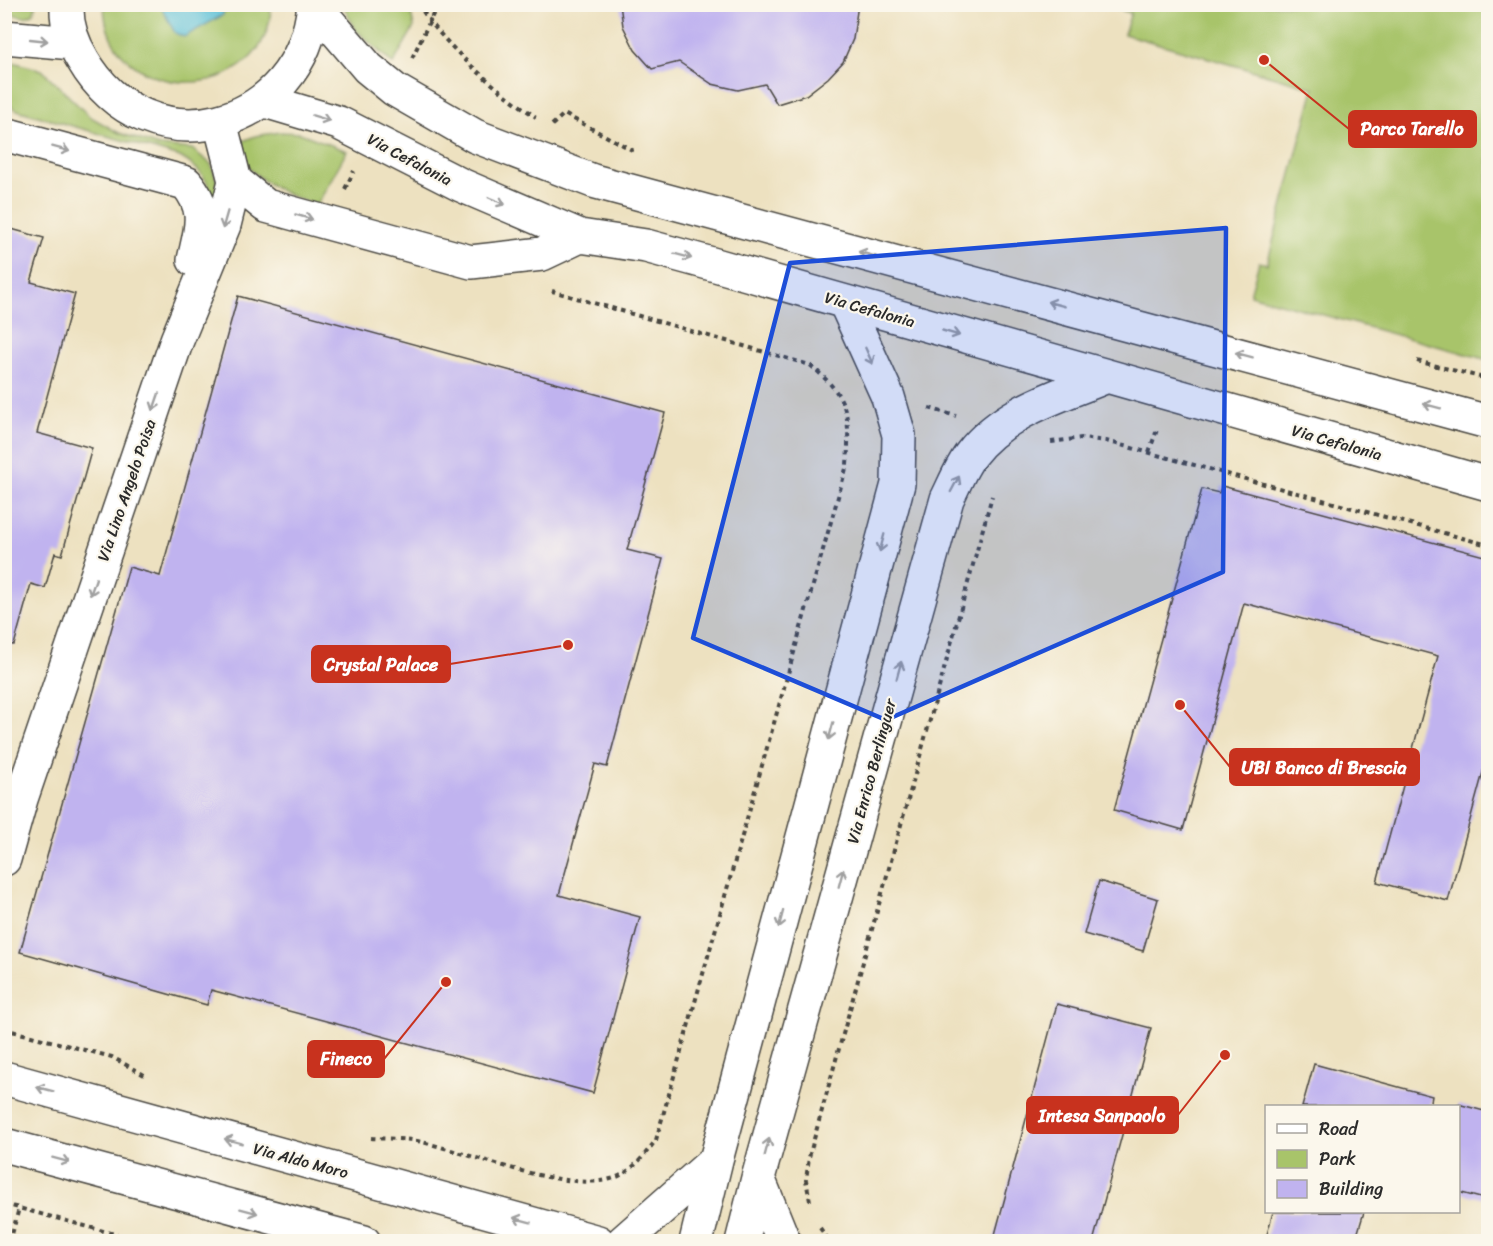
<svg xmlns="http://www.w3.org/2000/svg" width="1493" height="1246" font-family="Sriracha,sans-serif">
<rect width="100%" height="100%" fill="#fbf7ec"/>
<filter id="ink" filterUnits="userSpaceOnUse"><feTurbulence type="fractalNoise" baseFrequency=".0167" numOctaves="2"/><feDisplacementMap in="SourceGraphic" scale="12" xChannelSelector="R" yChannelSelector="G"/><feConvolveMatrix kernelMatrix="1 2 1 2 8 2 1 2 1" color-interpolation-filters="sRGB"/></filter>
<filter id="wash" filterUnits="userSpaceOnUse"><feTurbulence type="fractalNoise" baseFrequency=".008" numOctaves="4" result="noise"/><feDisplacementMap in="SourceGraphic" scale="24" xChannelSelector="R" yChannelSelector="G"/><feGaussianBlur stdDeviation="1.35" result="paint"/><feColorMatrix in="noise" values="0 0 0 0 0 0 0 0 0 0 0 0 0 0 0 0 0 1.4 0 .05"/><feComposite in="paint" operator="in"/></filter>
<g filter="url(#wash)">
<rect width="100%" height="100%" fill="#ede1c0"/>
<path fill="#a8c46a" stroke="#6a784a" stroke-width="1.5" d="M271,4c0,103 -165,105 -167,1z
M4,5h32l-3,9 -8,3 -20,-4z
M343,5h66l5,22 -21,37 -37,-34z
M1103,5h385v355l-238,-65 9,-33 8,2 47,-176 -190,-54 7,-21z
M5,60l37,10 47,46 30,17 40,13 33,3 19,15 9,26 -7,9c-6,-22 -14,-31 -33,-42l-163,-47 -12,-8z
M280,132l20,1 47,18 -30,54c-36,-12 -55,-21 -80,-50l1,-12 17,-7z"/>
<path fill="#5ac0d7" stroke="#427681" stroke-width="1.5" d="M160,5l65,-1v1l-2,10 -39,22 -9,-4z"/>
<g id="blocks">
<path fill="#c0b3ef" d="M620,4h238l-5,35 -10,23 -15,16 -22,17 -29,9 -12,-20 -27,6 -26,-6 -33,-22 -27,7 -17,-19 -12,-24z
M4,227l40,11 -13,44 44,12 -38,139 55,15 -30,107 -7,-2 -10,35 -14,-4 -17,61 -10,-1z
M238,296l427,117 -38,137 36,9 -56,208 -12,-3 -36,131 81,22 -47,176 -382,-103 -4,15 -187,-53 109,-385 31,9z
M1222,486l266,71v197l-40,147 -71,-19 61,-226 -194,-53 -61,227 -69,-20 88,-321 17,4z
M1099,881l59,18 -15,52 -59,-17z
M1057,1004l94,24 -58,214h-100z
M1314,1064l118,32 -2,11h-128z
M1458,1104l30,8v88l-30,-8z
M1273,1212h91l-9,30h-90z"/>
</g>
</g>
<g filter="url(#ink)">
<use href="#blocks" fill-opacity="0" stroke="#484641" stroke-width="1.5"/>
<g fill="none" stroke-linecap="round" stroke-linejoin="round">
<g stroke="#484641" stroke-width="36">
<path id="minor" d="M67,4c-1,20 6,40 16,56 65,111 219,71 231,-56
M315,6l53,62 27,22 80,46 118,45 895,241
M4,37l69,6
M265,101l74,22 122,62 119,51 66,10 66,18 776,220
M4,134l182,49c23,27 15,45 8,77
M235,181l31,25 205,56 71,-8 38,-18
M4,859l17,-60 156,-459 47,-115 11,-44 -15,-59
M4,1078l594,164
M4,1145l360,97
M623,1242l93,-82 182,-676 1,-49 -11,-38 -43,-95
M696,1242l20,-82
M742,1242l16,-64
M784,1242l-26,-64 189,-679c7,-14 14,-32 24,-45 32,-42 87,-58 134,-77"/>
</g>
<path stroke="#484641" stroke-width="4" stroke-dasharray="4.5 4.5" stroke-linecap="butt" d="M418,4c27,43 77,85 118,113
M412,58l26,-54
M552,125l12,-11 72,38
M345,189l9,-18
M1417,361l71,18
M929,408l27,8
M1051,442l31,-4 24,3 382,104
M1149,452l9,-25
M4,1029l108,28 36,20
M371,1138c15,1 31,0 46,3 50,10 159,58 204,34 15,-8 25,-22 35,-35l191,-675c3,-50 3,-67 -37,-100l-258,-74
M810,1201l-4,-21 3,-23 183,-661
M4,1204l140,38
M820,1228l10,14
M10,1242l9,-34"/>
<use href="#minor" stroke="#fff" stroke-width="33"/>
</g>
<defs><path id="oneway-shaft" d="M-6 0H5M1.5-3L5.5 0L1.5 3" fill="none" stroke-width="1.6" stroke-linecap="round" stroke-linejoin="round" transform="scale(1.5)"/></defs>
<g stroke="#a0a0a0">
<use href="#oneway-shaft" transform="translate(39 40) rotate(6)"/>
<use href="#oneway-shaft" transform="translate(321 118) rotate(17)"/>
<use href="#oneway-shaft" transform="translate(61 149) rotate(15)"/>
<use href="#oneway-shaft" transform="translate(497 201) rotate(23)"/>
<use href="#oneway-shaft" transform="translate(304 217) rotate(16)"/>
<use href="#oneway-shaft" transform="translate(225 220) rotate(106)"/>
<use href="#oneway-shaft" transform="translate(867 254) rotate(-165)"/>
<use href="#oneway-shaft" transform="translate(683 256) rotate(15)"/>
<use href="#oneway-shaft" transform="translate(1056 304) rotate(-165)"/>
<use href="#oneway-shaft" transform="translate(951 333) rotate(16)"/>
<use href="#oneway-shaft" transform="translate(1244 355) rotate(-165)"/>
<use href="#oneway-shaft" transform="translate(869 356) rotate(66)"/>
<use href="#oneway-shaft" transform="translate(156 402) rotate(109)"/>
<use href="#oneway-shaft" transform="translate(1432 406) rotate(-165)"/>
<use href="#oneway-shaft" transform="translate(955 484) rotate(-62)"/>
<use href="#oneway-shaft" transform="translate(882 543) rotate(105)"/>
<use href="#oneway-shaft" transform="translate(93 587) rotate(109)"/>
<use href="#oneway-shaft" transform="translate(899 670) rotate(-75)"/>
<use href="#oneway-shaft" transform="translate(831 731) rotate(105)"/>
<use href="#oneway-shaft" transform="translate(841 878) rotate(-75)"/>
<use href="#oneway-shaft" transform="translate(781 919) rotate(105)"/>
<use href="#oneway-shaft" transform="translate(45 1089) rotate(-165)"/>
<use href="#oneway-shaft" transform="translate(233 1141) rotate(-165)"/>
<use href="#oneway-shaft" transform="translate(767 1147) rotate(-75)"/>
<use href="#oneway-shaft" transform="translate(61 1160) rotate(15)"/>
<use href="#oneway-shaft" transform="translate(249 1211) rotate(15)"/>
<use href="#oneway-shaft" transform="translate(522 1220) rotate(-165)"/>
</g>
</g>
<path fill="#1d4ed8" fill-opacity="0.2" stroke="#1d4ed8" stroke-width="4.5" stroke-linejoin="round" d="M1226,228l-3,344 -337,148 -193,-82 97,-375z"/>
<g text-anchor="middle" stroke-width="4.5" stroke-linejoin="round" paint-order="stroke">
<g font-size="16" fill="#2b2b2b" stroke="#fbf7ec">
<text transform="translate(410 159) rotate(28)" y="6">Via Cefalonia</text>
<text transform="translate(870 309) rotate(16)" y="6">Via Cefalonia</text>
<text transform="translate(1337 442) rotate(16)" y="6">Via Cefalonia</text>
<text transform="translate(126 490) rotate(-71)" y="6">Via Lino Angelo Poisa</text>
<text transform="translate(871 771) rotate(-75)" y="6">Via Enrico Berlinguer</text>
<text transform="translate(301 1160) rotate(15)" y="6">Via Aldo Moro</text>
</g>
</g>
<path fill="none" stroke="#c8321e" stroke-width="2" d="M1264 60L1349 129M568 645L450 664M1180 705L1230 767M446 982L384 1059M1225 1055L1178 1115"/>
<g fill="#c8321e" stroke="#fbf7ec" stroke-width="2">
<circle cx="1264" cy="60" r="6"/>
<circle cx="568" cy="645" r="6"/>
<circle cx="1180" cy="705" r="6"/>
<circle cx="446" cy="982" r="6"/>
<circle cx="1225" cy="1055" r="6"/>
</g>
<g fill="#c8321e" stroke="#c8321e" stroke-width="2">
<rect x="1349" y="111" width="127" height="36" rx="6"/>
<rect x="312" y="646" width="138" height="36" rx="6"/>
<rect x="1230" y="749" width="189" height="36" rx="6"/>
<rect x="308" y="1041" width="76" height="36" rx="6"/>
<rect x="1027" y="1097" width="151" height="36" rx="6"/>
</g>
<g font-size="18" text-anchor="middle" font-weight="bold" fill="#fff">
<text x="1412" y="135">Parco Tarello</text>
<text x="381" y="671">Crystal Palace</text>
<text x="1324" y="774">UBI Banco di Brescia</text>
<text x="346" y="1065">Fineco</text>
<text x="1102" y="1122">Intesa Sanpaolo</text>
</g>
<rect width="1493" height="1246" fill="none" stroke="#fbf7ec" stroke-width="24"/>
<rect x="1265" y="1105" width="195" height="108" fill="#fbf7ec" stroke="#a8a59f" stroke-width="1.5"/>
<rect x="1277" y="1124" width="30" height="9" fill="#ffffff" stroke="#a8a59f" stroke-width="1.5"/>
<text x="1319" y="1135" font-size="18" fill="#2b2b2b">Road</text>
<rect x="1277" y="1150" width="30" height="18" fill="#a8c46a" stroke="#a8a59f" stroke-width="1.5"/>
<text x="1319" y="1165" font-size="18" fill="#2b2b2b">Park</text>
<rect x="1277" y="1180" width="30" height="18" fill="#c0b3ef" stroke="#a8a59f" stroke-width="1.5"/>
<text x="1319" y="1195" font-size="18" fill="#2b2b2b">Building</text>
</svg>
